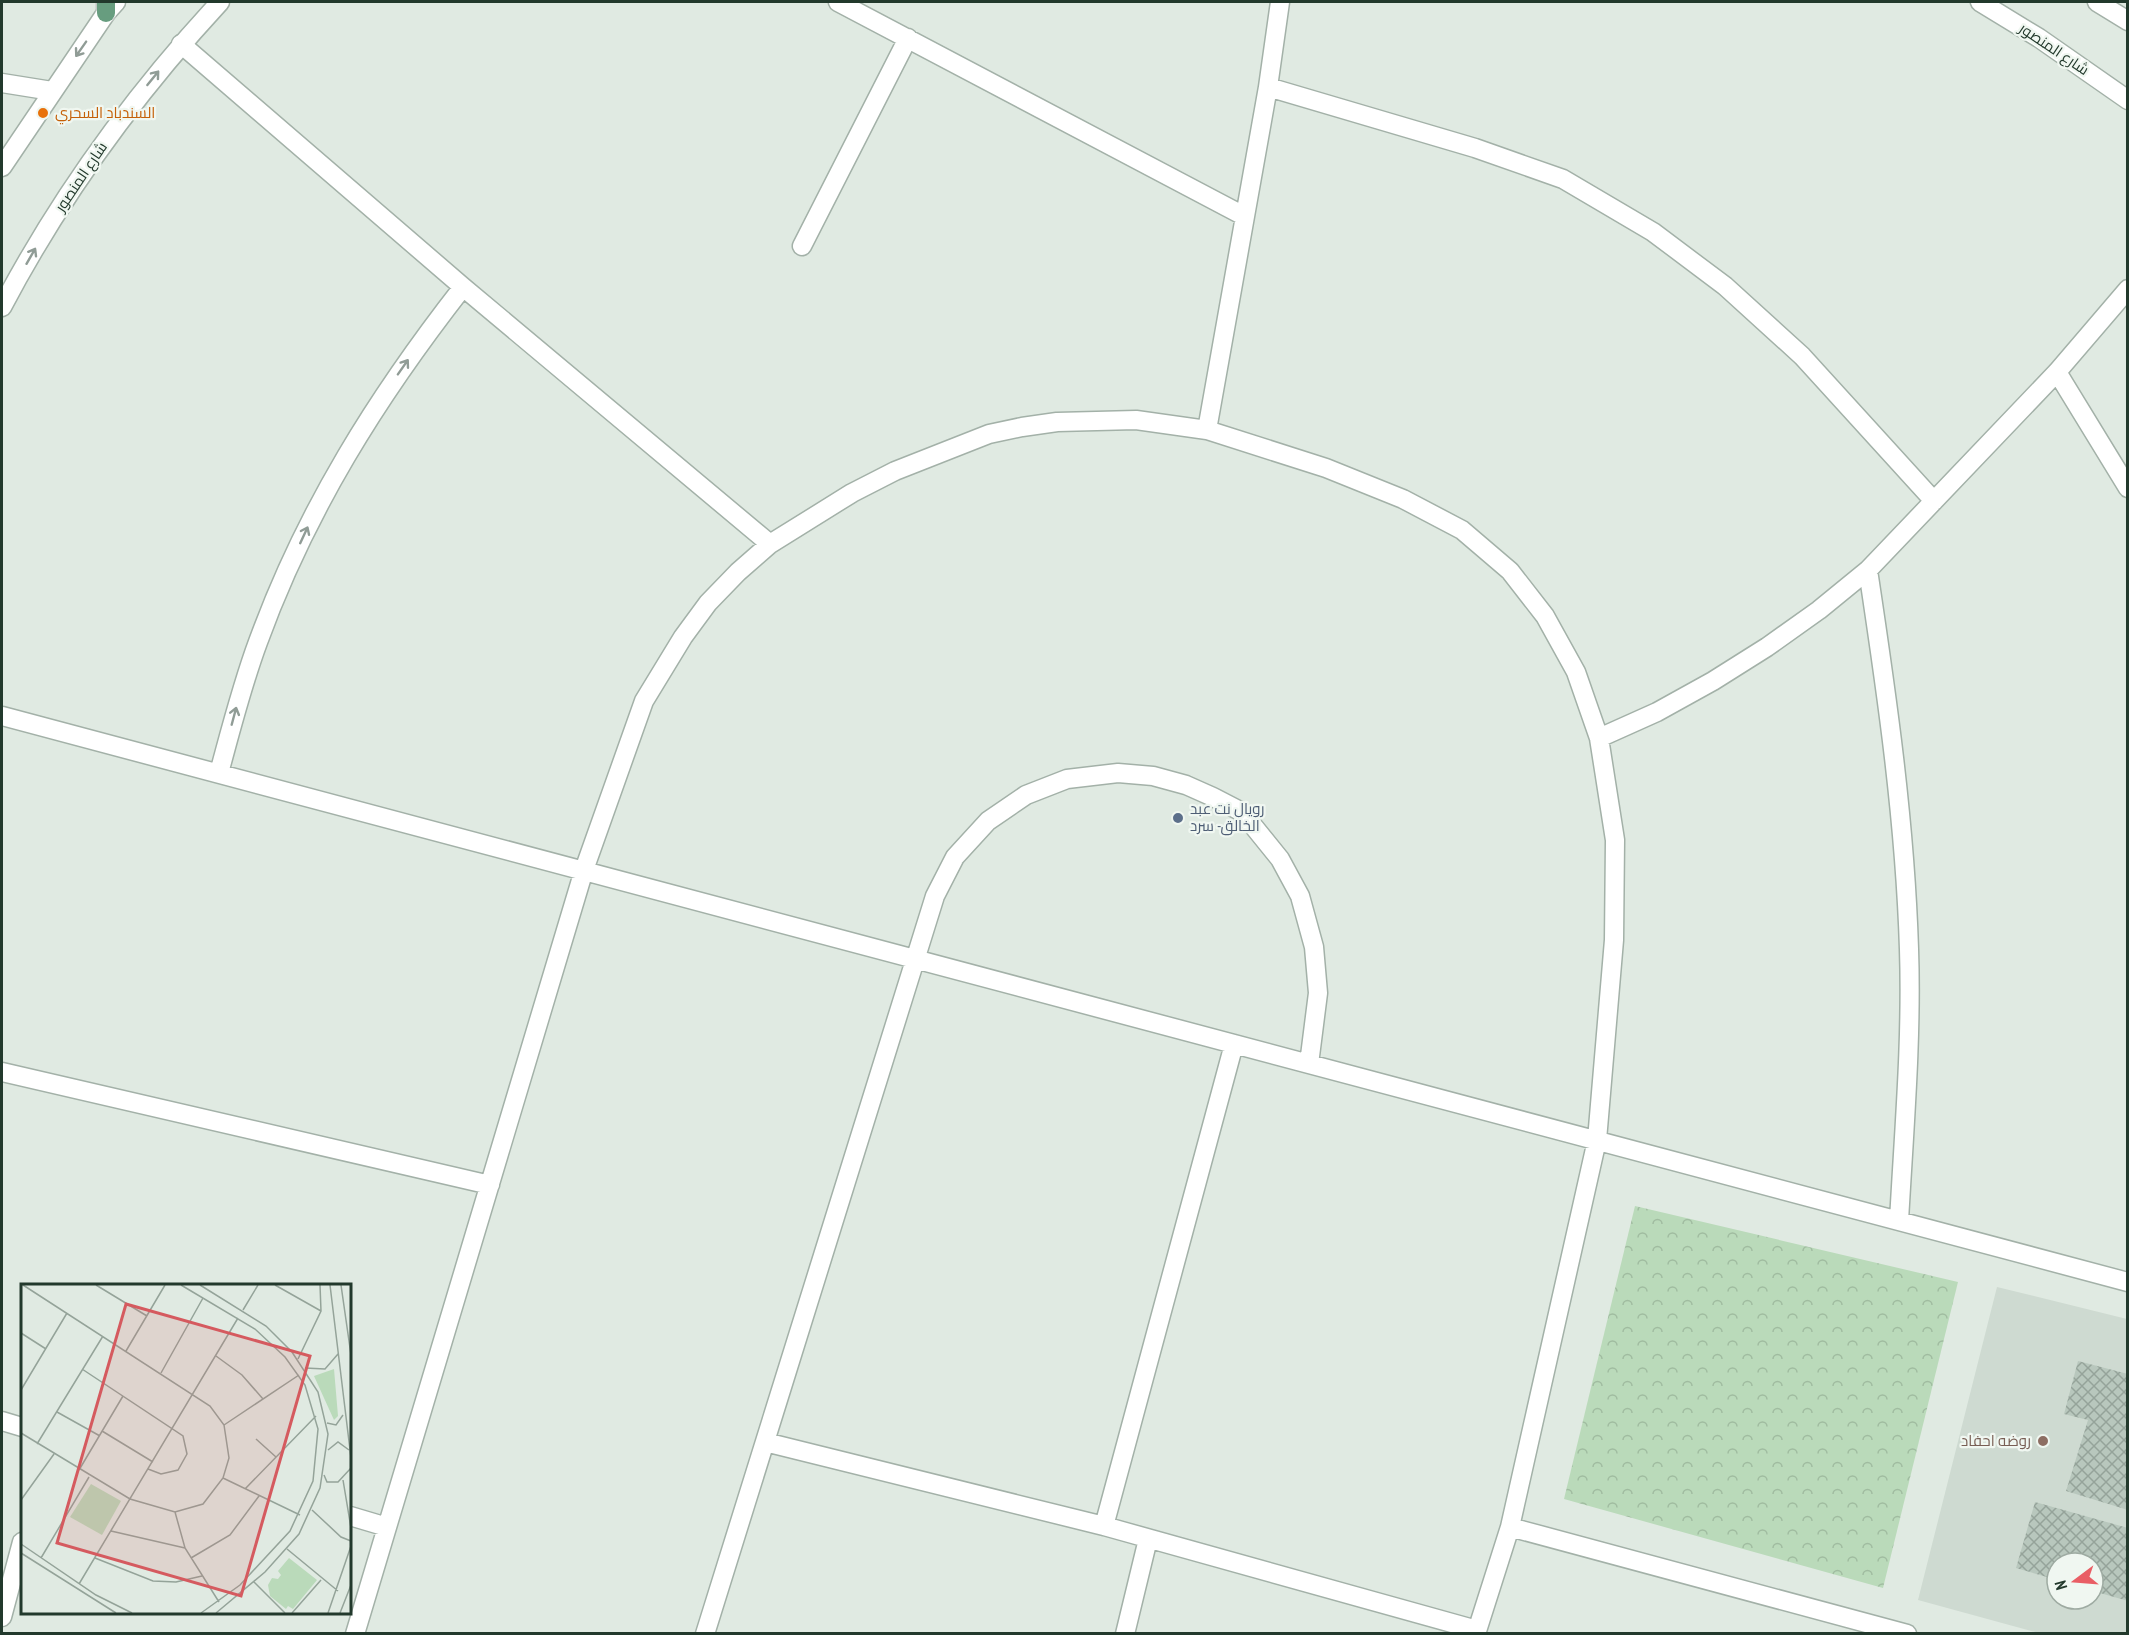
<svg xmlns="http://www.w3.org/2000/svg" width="2129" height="1635" font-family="'PT Sans Narrow',Cairo,sans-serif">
<defs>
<pattern id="forest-crowns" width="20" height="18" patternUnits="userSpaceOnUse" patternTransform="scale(1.5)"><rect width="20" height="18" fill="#badaba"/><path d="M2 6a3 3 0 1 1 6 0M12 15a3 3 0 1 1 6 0" fill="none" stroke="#a0bca0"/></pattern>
<pattern id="building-cross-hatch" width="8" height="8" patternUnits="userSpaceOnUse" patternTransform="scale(1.5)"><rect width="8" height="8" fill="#b8c7bd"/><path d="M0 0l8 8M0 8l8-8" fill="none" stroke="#95a39a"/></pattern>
</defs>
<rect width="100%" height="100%" fill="#e0eae2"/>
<path fill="#cedad1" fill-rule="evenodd" d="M1997,1287l130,32v314h-88l-121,-33zM2057,1563h36v36h-36z"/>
<path fill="url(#forest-crowns)" d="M1635,1206l323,76 -75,306 -319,-89z"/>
<path fill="url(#building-cross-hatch)" d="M2078,1361l50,13v136l-62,-19 22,-71 -24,-6z
M2035,1502l93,26v73l-35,-10v-28h-36v17l-41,-12z"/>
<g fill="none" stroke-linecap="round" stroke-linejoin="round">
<g stroke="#a3b1a8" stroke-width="21">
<path id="minor" d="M838,2l406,214
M181,44l282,243 307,257
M2,83l50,8
M1268,87l207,61 88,31 90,53 72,54 77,70 132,145
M802,246l106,-208
M2057,372l71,116
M1207,430l61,-343 12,-85
M1868,570c19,126 37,251 41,379 3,90 -5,181 -10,272
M2,716l2126,566
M1599,738l58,-26 56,-31 54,-34 52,-37 49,-40 189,-198 71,-83
M219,773c12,-44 23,-88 39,-131 48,-132 119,-245 205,-355
M2,1072l488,113
M2,1421l20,6
M765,1442l339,84 373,104
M350,1516l37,11
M1104,1526l130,-482
M1510,1527l397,107
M2,1617l20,-75
M355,1634l229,-764 60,-169 39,-64 25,-34 30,-31 32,-28 82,-51 43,-22 94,-37 33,-7 35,-5 79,-2 71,10 119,38 77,31 59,31 48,41 35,45 31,56 23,66 16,102 -1,100 -17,200 -87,387 -34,107
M705,1634l230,-738 20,-39 33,-36 38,-26 41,-16 51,-6 35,3 33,9 27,12 29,15 38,47 20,37 14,51 4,46 -9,71
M1125,1634l23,-95"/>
</g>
<g stroke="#a3b1a8" stroke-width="21">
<path id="tertiary" d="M1980,2l59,36 89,62
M2097,2l31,19
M2,167l104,-154 10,-11
M2,307c59,-112 133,-213 218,-305"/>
</g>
<g stroke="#c1c8c4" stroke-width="21">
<path id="primary" d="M106,13v-11"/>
</g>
<use href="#minor" stroke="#fff" stroke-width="18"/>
<use href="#tertiary" stroke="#fff" stroke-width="18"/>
<use href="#primary" stroke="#679d7f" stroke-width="18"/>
</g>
<defs><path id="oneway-shaft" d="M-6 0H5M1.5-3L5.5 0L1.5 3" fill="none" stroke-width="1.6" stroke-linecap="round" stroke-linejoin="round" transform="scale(1.5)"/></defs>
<g stroke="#909c96">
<use href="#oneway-shaft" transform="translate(81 49) rotate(125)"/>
<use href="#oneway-shaft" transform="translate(153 78) rotate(-51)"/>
<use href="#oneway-shaft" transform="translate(31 256) rotate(-60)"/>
<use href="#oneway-shaft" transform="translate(403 367) rotate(-55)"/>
<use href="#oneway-shaft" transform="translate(304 535) rotate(-65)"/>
<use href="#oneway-shaft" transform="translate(234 716) rotate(-75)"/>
</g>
<circle fill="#e8710a" stroke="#f0f7f1" stroke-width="2" cx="43" cy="113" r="6"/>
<circle fill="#5c6f8a" stroke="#f0f7f1" stroke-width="2" cx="1178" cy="818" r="6"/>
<circle fill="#8d6e63" stroke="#f0f7f1" stroke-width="2" cx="2043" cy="1441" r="6"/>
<g text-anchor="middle" stroke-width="4.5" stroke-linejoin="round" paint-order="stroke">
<g font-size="15" fill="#22392c" stroke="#f0f7f1">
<text transform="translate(2054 49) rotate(34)" y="5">شارع المنصور</text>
<text transform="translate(81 177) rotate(-56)" y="5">شارع المنصور</text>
</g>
<g font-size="15" fill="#c56008" stroke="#f0f7f1" text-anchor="start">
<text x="55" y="118">السندباد السحري</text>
</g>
<g font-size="15" fill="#4e5e75" stroke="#f0f7f1" text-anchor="start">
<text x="1190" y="814">رويال نت عبد<tspan x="1190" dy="17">الخالق- سرد</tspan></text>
</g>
<g font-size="15" fill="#785e54" stroke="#f0f7f1" text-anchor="end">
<text x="2031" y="1446">روضه احفاد</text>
</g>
</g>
<g transform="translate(21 1284)">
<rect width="330" height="330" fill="#e0eae2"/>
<path d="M70,200l30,17 -19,34 -32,-18z" fill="#badaba"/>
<path d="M313,85l4,47 -4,4 -20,-44zM268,274l28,22 -24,29 -5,-3 -2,3 -16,-13 -2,-11 4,-7 6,1 3,-4 -3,-4z" fill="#badaba"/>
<path fill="none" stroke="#94a399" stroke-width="1.5" d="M75,1l51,31M160,1l74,44 30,28 20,28 13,44 -5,52 -23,50 -50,54 -39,28M179,1l66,41 26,26 26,40 10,42 -8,54 -21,46 -34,38 -49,41M254,1l46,26M309,1l21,173M320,1l10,70M222,26l15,-25M0,49l25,16M105,67l39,-66M195,72l26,19 21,24M277,75l23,-48 -1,-26M284,84l20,1 13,-15M61,85l101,67 4,18 -9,16 -17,4 -13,-5M140,89l42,-75M0,106l46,-77M36,128l43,24M306,139l9,2 7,-10M203,141l75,-50M81,147l51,31M0,149l109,66 45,13 28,-8 20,-26 6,-20 -5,-33 -14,-19 -187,-121M235,155l20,18M16,160l66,-108M307,166l10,-8 11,8M58,186l44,-74M303,191l3,7h11l13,-14M202,194l77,37M322,196l8,48M224,205l71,-73M0,216l33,-46M291,226l29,27 10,4M154,228l10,36 34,54M90,247l74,17M0,260l75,51 36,18M266,265l51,42M0,269l95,60M20,274l48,-81M74,274l58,23 23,1 26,-6M170,274l39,-23 29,-39M233,298l31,31M58,300l159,-266M271,329l29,-33M307,329l23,-67M319,329l11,-28"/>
<path fill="#d55a5f" fill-opacity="0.15" stroke="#d55a5f" stroke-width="3" d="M105,20l184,52 -69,240 -184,-53z"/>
<rect width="330" height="330" fill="none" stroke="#22392c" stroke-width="3"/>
</g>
<rect width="2129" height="1635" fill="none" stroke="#22392c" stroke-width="6"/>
<g transform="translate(2075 1581) rotate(254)"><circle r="28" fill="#f0f7f1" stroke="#9eaba2" stroke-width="1.5"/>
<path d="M0-4.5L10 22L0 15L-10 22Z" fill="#e95e65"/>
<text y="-9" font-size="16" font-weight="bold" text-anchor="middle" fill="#22392c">N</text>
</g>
</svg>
